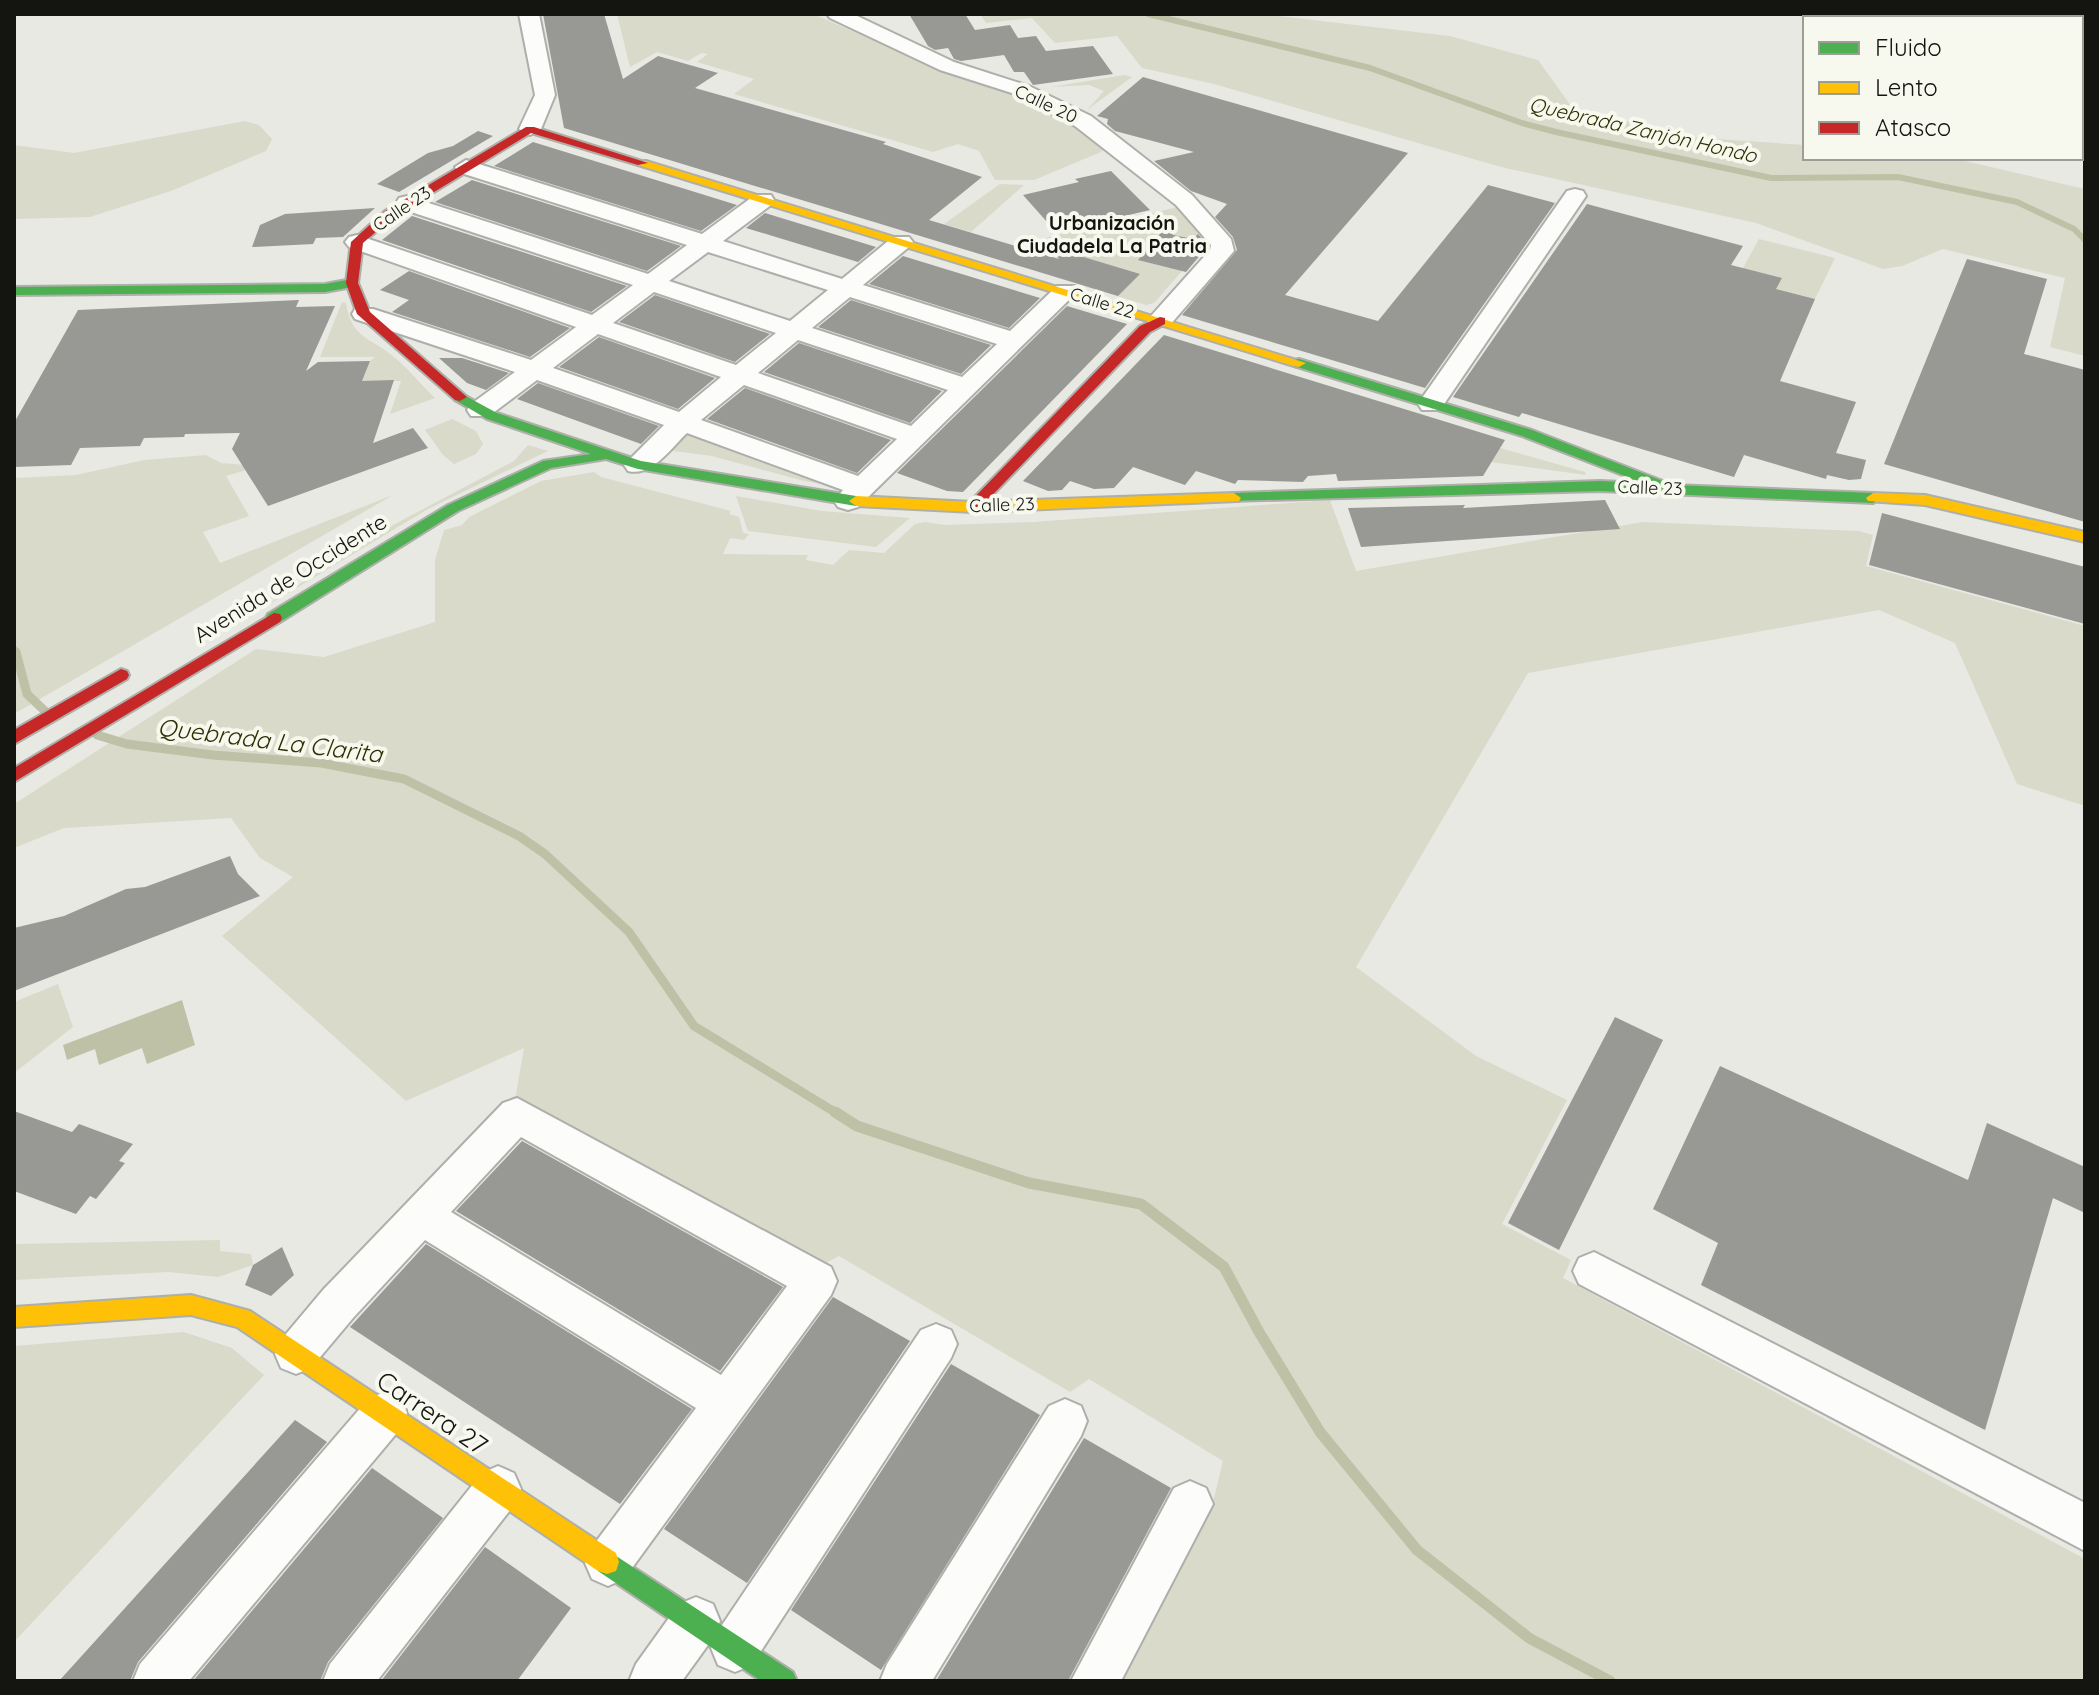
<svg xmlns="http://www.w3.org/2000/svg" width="2099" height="1695" font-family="Quicksand,sans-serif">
<rect width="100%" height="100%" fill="#e8e9e3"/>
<path fill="#d9daca" d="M617,14h196l127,55 77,26 57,28 31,24 -4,5 -67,28h-39l-16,-29 -21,-7 -25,8 -199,-58 20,-15 -57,-17 11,-8 -7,-1 -13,8 -31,-9 -27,15z
M980,14h282l188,22 88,24 33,46 115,31 119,8v13h147l133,31v167l-35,-9 15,-69 -122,-29 -41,17 -19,3 -127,-46 -255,-56 -287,-83 -72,-16 -25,-32 -62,7 -23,-25 -46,5z
M1124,75l8,2 -45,33 17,-19 -15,-6 -38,2z
M245,121l14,4 13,14 -6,12 -95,40 -81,26 -76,2v-74l60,8z
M1000,184l24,1 -53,47 -27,-8z
M1178,207l26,31v8l-50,57 -8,2 -59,-18 3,-3 30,9 19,-19 -59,11 -11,-5 14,-15 -56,-16 22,-12z
M1759,239l76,19 -20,41 -39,-10 -33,-21z
M342,302l4,1c6,37 25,34 48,54 15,12 27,28 41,41l-45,16 11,-33h-39l8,-20 5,-4h-55z
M452,419l24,12 7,13 -7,10 -22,10 -11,-9 -18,-25z
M685,426l166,63 -47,-8 -92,-25 -54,-7z
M528,445l20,6 -120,58 -193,116 158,-100 121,-64z
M1500,448l85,24 1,3 -95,-13z
M206,455l15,8 39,3 -34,10 23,40 -46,16 17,31 173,-68 -379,219v-236l62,-3 68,-15z
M594,472l7,5 130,34 -2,3 10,3 4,16 6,1 -5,6 -14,-2 -7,16 85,1 -2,5 27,5 16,-15 35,3 31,-29 10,-2 20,3 89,-3 296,-22 26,71 287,-49 216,9 14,4 -7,31 219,60v180l-68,-22 -62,-141 -76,-33 -351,63 -172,294 120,89 91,44 -65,124 69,36 -8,18 522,281v122h-962l91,-183 9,-37 -134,-82 -19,13 -231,-136 -24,13 -301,-163 10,-58 -118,53 -184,-165 71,-59 -33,-19 -29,-40 -167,10 -50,20v-44l242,-155 68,8 111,-35v-62l9,-30 18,-5 7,-8 72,-36z
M736,496l86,15 88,7 -34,29 -128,-16z
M58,984l15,43 -59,46v-71z
M220,1240v11l31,3 2,11 -35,12 -50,-5 -154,8v-36z
M184,1332l48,16 32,27 -250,267v-296z"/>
<path fill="#bfc1a7" d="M182,1000l13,45 -48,19 -5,-16 -43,17 -4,-16 -28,11 -4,-15z"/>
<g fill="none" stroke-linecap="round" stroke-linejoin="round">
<path stroke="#bfc1a7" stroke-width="6" d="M1148,14l222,54 152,55 34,9 215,46 127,-1 119,25 57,27 11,11
M2023,14l14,4
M2081,33l4,2"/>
<path stroke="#bfc1a7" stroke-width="7" d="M14,649l3,5"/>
<path stroke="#bfc1a7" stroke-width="9" d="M16,652l11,42 20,19
M97,735l30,9 86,11 108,8 83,16 115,57 26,18 84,78 65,94 144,88"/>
<path stroke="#bfc1a7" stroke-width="11" d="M835,1112l22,14 172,57 112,21 83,63 35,65 61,100 97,118 112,88 81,43"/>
</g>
<path fill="#989894" d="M543,14h61l19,65 35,-23 60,17 -23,15 191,54 -3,2 99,33 -53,43 130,39 -12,-13 93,28 -22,22 -554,-168z
M909,14h56l10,16 35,-5 8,13 18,-2 10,15 47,-5 20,28 -80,11 -9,-13h-10l-10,-17 -43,6 -7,-2 -6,-11 -13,2 -7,-4z
M1143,77l265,76 -123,142 93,26 110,-136 67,18 -130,185 -243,-73 55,-65 -4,-13 -18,-20 12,-13 -36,-13 -37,-30 40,-9 -79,-21 -8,-7 1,-5 -11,-3z
M478,131l15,5 -94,56 -22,-8 51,-31 25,-7z
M533,142l204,63 -36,26 -207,-65z
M1111,171l39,39 -94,22 -33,-37 56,-13 -4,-3z
M472,180l209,66 -34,25 -212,-69z
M1587,204l156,42 -12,19 51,13 -6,11 39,10 -35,82 76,21 -20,51 30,7 -5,19 -12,1 -22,-5 -1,4 -82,-24 -10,22 -212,-64 -3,4 -66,-20z
M375,208l-32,29 -27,1 -3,6 -61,3 8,-22 25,-11z
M765,213l111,34 -18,15 -112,-34z
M412,216l215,70 -36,26 -209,-72z
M1166,227l7,8 20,4 5,-5 10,12 -22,26 -48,-12z
M903,256l137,42 -31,30 -140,-44z
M1967,259l80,20 -23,75 61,16v152l-201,-58z
M409,271l161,57 -40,29 -138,-45 17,-12 -29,-10z
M655,295l115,39 -35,28 -116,-40z
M299,300l-3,7 39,-1 -29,65 12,-9 52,-1 -8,20 32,-1 -21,63 40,-15 15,20 -160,58 -36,-57 8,-16 -55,1 -1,3 -40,1 -4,8 -60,2 -9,17 -57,2v-44l64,-113z
M851,300l140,45 -30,29 -143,-47z
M1067,306l60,18 -164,168 -16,-1 -50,-18z
M1164,335l341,105 -22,36 -145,5 -2,-7 -28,2 -5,6 -65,-2 -3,4 -39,-13 -11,14 -52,-18 -19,21 -20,1 -24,-8 -8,9 -14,1 -25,-10z
M599,337l116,41 -37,31 -119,-42z
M799,343l143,48 -32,32 -146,-51z
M439,358h23l47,15 -23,17 -19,-7z
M538,383l121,43 -18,18 -124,-45z
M745,388l146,52 -34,33 -150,-54z
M1605,500l15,29 -259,18 -13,-39 117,-3 -2,3z
M1882,513l203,54v57l-216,-59z
M230,856l8,18 22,22 -246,95v-63l50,-12 62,-27 19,-2z
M1615,1017l48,23 -104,210 -51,-27z
M1720,1066l248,114 19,-57 98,44v46l-32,-15 -68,232 -284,-145 17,-42 -65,-34z
M14,1111l58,21 7,-8 54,20 -14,17 6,2 -29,36 -6,-3 -14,18 -62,-23z
M522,1141l261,146 -63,84 -264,-160z
M426,1244l266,165 -72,95 -270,-177z
M282,1247l12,28 -23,21 -26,-11 8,-20z
M833,1297l77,44 -163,242 -83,-54z
M951,1364l89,51 -159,255 -90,-60z
M295,1420l32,22 -189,220 -8,19h-71z
M1084,1438l87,50 -103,193h-132z
M372,1468l71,50 -115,144 -8,19h-127z
M485,1547l86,61 -54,73h-136z"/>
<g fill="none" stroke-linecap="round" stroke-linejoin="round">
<g stroke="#aeafaa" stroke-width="4">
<path id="street" d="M519,14h20l16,81 -14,34 -11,6 -11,-6 16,-34z
M827,14h26l101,48 75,24 62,30 101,79 39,44 3,12 -65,75h-18l-3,-5 3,-5 59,-66 1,-5 -35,-40 -101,-79 -60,-32 -75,-24 -110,-52z
M466,160l236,74 53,-39h16l3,5 -3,5 -48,36 119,38 51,-42h16l4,5 -4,5 -46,38 147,46 47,-45h18l3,5 -220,216 -10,3 -10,-3 -4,-6 9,-11 -156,-57c-17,16 -35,44 -59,38l-4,-6 40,-40 -127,-45 -48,36h-18l-4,-6 4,-6 44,-32 -160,-53 -3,-5 3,-5h18l158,51 45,-33 -227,-80 -4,-5 4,-5 8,-2 235,80 41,-30 -234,-77 -3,-5 3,-5 8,-2 241,78 39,-29 -229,-73 -3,-5zM708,252l120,38 -38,31 -121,-40zM654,292l122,41 -40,32 -123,-42zM850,297l147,47 -35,33 -150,-49zM598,334l123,43 -42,35 -126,-44zM798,340l150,50 -37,36 -153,-53zM744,385l153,54 -39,37 -157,-56z
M1575,189l8,2 3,5 -146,214h-18l-4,-6 4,-6 145,-207z
M517,1098l314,169 6,14 -6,14 -207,284 -16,7 -16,-7 -7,-16 7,-16 104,-139 -271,-168 -72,78 -42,50 -15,6 -15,-6 -6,-14 6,-14 42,-50 180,-187zM521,1137l266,149 -66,89 -270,-163z
M1594,1252l491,251v48l-506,-267 -6,-13 6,-13z
M936,1324l15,6 6,14 -6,14 -199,307 -17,7 -17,-7 -7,-17 7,-17 203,-301z
M385,1392l16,6 6,15 -6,15 -212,253h-56l7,-17 229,-266z
M1065,1399l16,7 6,15 -6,15 -149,245h-52l7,-17 162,-258z
M498,1466l16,7 7,16 -7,16 -137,176h-54l7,-17 152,-191z
M1190,1481l16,7 7,16 -92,177h-50l103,-193z
M696,1597l17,7 7,17 -7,17 -31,43h-53l7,-17 43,-60z"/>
</g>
<g stroke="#aeafaa" stroke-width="4">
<path id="fast" d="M352,279l6,4 -1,3 -32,6 -311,3v-8l311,-3z
M1299,359l233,71 141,55 200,8 7,5 -7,5 -273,-12 -371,10 -2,-3 7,-5 366,-12 43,2 -121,-47 -228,-70v-6z
M460,393l37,20 144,48 215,35 7,5 -7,5 -218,-37 -32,-10 -55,9 -93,43 -178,111h-12l-2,-4 2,-4 180,-109 95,-44 48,-7 -104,-35 -32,-19 -2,-3z
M607,1550l186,122 4,9h-36l-163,-110 -3,-9 3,-9z"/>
</g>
<g stroke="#aeafaa" stroke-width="4">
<path id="slow" d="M638,161h8l660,202 -7,4 -5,-1 -656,-201z
M1234,493l7,5 -2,3 -266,11 -117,-6 -7,-5 7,-5 117,6z
M1873,493l52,2 160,37v10l-160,-37 -57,-4 -2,-3z
M191,1295l59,16 366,242 3,9 -3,9 -9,3 -9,-3 -361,-244 -46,-12 -177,12v-20z"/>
</g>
<g stroke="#aeafaa" stroke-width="4">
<path id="jam" d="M526,127h8l114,36 -10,2 -107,-32 -138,84 -30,26 -5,40 12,29 97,85 -7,4 -5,-1 -98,-86 -11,-31 5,-41 34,-31z
M1160,317l5,1v6l-15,8 -172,178h-10v-6l172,-178z
M274,613l6,1 2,4 -2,4 -266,160v-14z
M121,669l6,2 2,4 -2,4 -113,65v-14z"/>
</g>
<use href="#street" fill="#fcfcfb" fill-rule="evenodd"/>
<use href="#fast" fill="#4caf50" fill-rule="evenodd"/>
<use href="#slow" fill="#ffc107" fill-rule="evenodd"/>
<use href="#jam" fill="#c62828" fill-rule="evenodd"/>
</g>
<g text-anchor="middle" stroke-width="8" stroke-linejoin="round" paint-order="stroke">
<g font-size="18" fill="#141411" stroke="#f7f8ee">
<text transform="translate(1046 104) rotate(25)" y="6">Calle 20</text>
<text transform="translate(402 209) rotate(-34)" y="6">Calle 23</text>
<text transform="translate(1102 303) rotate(17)" y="6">Calle 22</text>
<text transform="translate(1650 488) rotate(2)" y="6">Calle 23</text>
<text transform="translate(1002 505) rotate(-2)" y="6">Calle 23</text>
</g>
<g font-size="20" font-style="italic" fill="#2f2f02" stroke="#f7f8ee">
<text transform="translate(1643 130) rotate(13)" y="7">Quebrada Zanjón Hondo</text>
</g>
<g font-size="20" font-weight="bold" fill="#141411" stroke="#f7f8ee">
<text x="1112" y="230">Urbanización<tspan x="1112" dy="23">Ciudadela La Patria</tspan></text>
</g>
<g font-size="22" fill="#141411" stroke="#f7f8ee">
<text transform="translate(290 578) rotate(-32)" y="8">Avenida de Occidente</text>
</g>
<g font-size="24" font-style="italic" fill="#2f2f02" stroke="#f7f8ee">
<text transform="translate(270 741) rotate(7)" y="8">Quebrada La Clarita</text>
</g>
<g font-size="26" fill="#141411" stroke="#f7f8ee">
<text transform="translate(432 1413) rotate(34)" y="9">Carrera 27</text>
</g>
</g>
<rect width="2099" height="1695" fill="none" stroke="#141411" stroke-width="32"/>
<rect x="1803" y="16" width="280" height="144" fill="#f7f8ee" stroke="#9c9d96" stroke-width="2"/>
<rect x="1819" y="42" width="40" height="12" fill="#4caf50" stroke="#9c9d96" stroke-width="2"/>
<text x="1875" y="56" font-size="24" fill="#141411">Fluido</text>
<rect x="1819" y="82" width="40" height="12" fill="#ffc107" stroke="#9c9d96" stroke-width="2"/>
<text x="1875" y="96" font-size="24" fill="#141411">Lento</text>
<rect x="1819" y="122" width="40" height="12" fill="#c62828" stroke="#9c9d96" stroke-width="2"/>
<text x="1875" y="136" font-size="24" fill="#141411">Atasco</text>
</svg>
